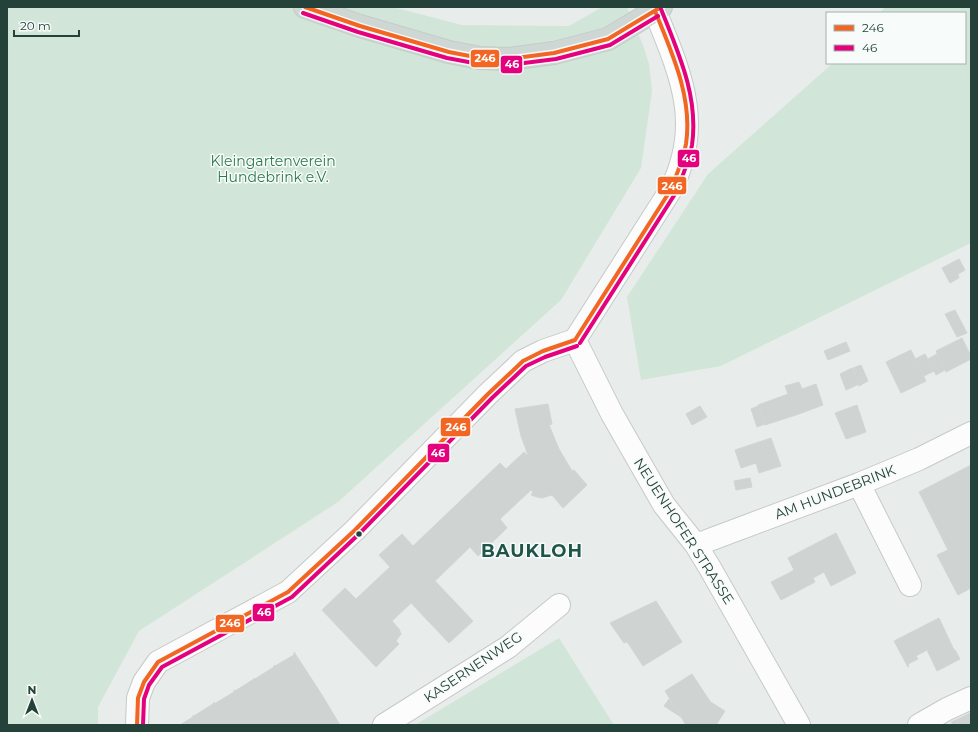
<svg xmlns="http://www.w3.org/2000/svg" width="978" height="732" font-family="Montserrat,sans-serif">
<rect width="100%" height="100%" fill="#e8edeb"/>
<path fill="#d1e6d8" d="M7,7h386l69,18 107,1 33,-19h25l16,38 6,19 3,27 -11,77 -80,132 -223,202 -199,129 -41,76v18h-91z
M885,7h86v236l-250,123 -80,14 -14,-83 81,-123 125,-111h132v-50h-85z
M559,638l55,87h-199z"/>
<path fill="#cfd4d2" stroke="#d1d6d4" d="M959,259l6,11 -7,4 1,4 -9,5 -8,-15z
M955,310l12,23 -10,4 -12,-23z
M962,338l9,18v3l-25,13 -10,-21z
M846,342l4,9 -22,9 -4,-9z
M911,350l15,31 -25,12 -15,-31z
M925,354l9,17 -10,5 -9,-17z
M937,354l8,16 -9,5 -8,-16z
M861,365l7,16 -9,5 -6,-18z
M852,368l7,16 -13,6 -6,-16z
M799,382l3,7 -14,5 -3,-8z
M816,384l7,21 -27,10 -8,-21z
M788,394l8,21 -31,10 -7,-20z
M548,404l4,20 -3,1 10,24 13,22 2,-1 13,15 -24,23 -11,-13 -10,3 -5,-1 -6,-2 2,-3 -2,-2 -31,29 7,9 -29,28 -8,-9 -35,34 38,40 -24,22 -38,-40 -19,18 7,8 2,5 -5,7 3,3 -23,23 -54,-57 23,-22 11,11 34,-32 -11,-12 23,-21 11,12 87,-83 6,6 18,-17 3,3h1l-7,-19 -6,-27z
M857,405l9,27 -20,7 -11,-26z
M700,406l7,11 -15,8 -6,-11z
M758,406l7,18 -8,3 -6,-18z
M771,438l10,28 -22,7 -3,-10 -15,5 -6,-18z
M971,465v123l-13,7 -21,-40 11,-5 -29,-58z
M750,478l2,9 -16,3 -2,-9z
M836,533l20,40 -25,13 -7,-14 -11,6 2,4 -17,9 -9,-18 5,-3 -6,-12z
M789,573l9,18 -17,9 -10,-18z
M656,601l26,41 -39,24 -15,-23 -2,-1 -2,1 -14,-20z
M939,618l15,32h1l5,9 -23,12 -10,-21 -11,6 2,3 -10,5 1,2 -1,1 -14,-26z
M294,652l28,43 18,30h-160l13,-8v-2l1,1 19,-12 1,-2v2l20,-12v-2l1,1 19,-12v-1l1,1 19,-12v-2l1,1 19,-11z
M692,674l25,38 -20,13h-11l-21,-34z
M669,699l12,18 -17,-11z
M709,701l16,10 -9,14h-19l20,-13z
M970,713l1,12h-7l-4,-7z
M960,718l4,7h-11l-2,-3z"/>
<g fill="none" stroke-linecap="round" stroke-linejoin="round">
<g stroke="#c5cac8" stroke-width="24">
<path id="minor" d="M575,340l37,74 52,91 32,40 14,23 89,157
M575,340l95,-149c34,-66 11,-116 -15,-180l-3,-4
M859,484l51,101
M696,545l163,-61 60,-25 52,-26
M137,725l1,-27 6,-16 14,-20 130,-70 67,-62 133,-136 35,-33 20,-10 32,-11
M384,725l124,-78 51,-42
M919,725l28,-16 24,-11"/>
</g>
<g stroke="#c3ccc9" stroke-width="24">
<path id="major" d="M305,7l55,19 89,26 31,6 28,1 46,-6 54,-14 53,-32"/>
</g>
<use href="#minor" stroke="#fcfcfc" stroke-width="22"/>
<use href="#major" stroke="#cfd7d5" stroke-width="22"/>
<g stroke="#f7fbf9" stroke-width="7">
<path id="bus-1" d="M305,7l55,19 89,26 31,6 28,1 46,-6 54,-14 53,-32
M575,340l95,-149c6,-15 13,-30 16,-47 7,-46 -14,-91 -31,-133
M137,725l1,-27 6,-16 14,-20 130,-70 67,-62 133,-136 35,-33 20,-10 32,-11"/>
</g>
<g stroke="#f7fbf9" stroke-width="7">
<path id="bus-2" d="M303,13l55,19 89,26 32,6 29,1 48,-6 54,-14 48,-29
M580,343l95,-149c7,-16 14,-32 17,-49 7,-48 -14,-93 -31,-136
M143,725l1,-26 5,-14 13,-18 130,-70 67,-63 133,-136 34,-32 19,-9 32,-11"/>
</g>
<use href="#bus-1" stroke="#f26522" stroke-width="4"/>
<use href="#bus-2" stroke="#e5007d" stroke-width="4"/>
</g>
<circle fill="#24423a" stroke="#f7fbf9" stroke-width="1.5" cx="359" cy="534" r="3.5"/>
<g text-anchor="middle" stroke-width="3" stroke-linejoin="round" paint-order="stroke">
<g font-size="14" fill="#2d7a4b" stroke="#f7fbf9">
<text x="273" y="166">Kleingartenverein<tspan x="273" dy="16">Hundebrink e.V.</tspan></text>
</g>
<g font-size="14" fill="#24423a" stroke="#f7fbf9">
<text transform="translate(835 492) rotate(-21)" y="5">AM HUNDEBRINK</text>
<text transform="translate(684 531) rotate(57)" y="5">NEUENHOFER STRASSE</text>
<text transform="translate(473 667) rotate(-34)" y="5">KASERNENWEG</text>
</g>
<g font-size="18" font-weight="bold" letter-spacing="1" fill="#1f5548" stroke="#f7fbf9">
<text x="532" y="557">BAUKLOH</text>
</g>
</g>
<g stroke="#f7fbf9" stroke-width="1.5">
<rect x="470" y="49" width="30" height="19" rx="4" fill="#f26522"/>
<rect x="500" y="55" width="23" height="19" rx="4" fill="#e5007d"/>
<rect x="677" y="149" width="23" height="19" rx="4" fill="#e5007d"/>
<rect x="657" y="176" width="30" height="19" rx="4" fill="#f26522"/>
<rect x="440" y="417" width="31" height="20" rx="4" fill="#f26522"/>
<rect x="427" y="443" width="23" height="20" rx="4" fill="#e5007d"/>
<rect x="252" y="603" width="23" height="19" rx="4" fill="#e5007d"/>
<rect x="215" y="614" width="30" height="19" rx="4" fill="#f26522"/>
</g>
<g font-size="11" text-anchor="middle" font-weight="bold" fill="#fff">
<text x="485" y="62">246</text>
<text x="512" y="68">46</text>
<text x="689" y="162">46</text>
<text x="672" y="190">246</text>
<text x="456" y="431">246</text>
<text x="438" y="457">46</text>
<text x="264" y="616">46</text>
<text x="230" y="627">246</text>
</g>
<rect width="978" height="732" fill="none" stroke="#24423a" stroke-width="16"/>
<rect x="826" y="12" width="140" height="52" fill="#f7fbf9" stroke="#a3b1ad"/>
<rect x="834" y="25" width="20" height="6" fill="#f26522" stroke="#a3b1ad"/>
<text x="862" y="32" font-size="12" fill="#24423a">246</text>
<rect x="834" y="45" width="20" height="6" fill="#e5007d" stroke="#a3b1ad"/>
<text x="862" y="52" font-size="12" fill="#24423a">46</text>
<g transform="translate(32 700)" stroke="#f7fbf9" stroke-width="3" paint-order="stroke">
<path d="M0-3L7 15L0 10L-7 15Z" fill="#24423a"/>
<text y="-6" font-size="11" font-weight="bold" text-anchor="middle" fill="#24423a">N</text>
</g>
<path d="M14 30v6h65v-6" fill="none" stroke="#24423a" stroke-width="2"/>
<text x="20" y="30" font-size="12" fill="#24423a" stroke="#f7fbf9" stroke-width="3" paint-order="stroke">20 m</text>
</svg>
